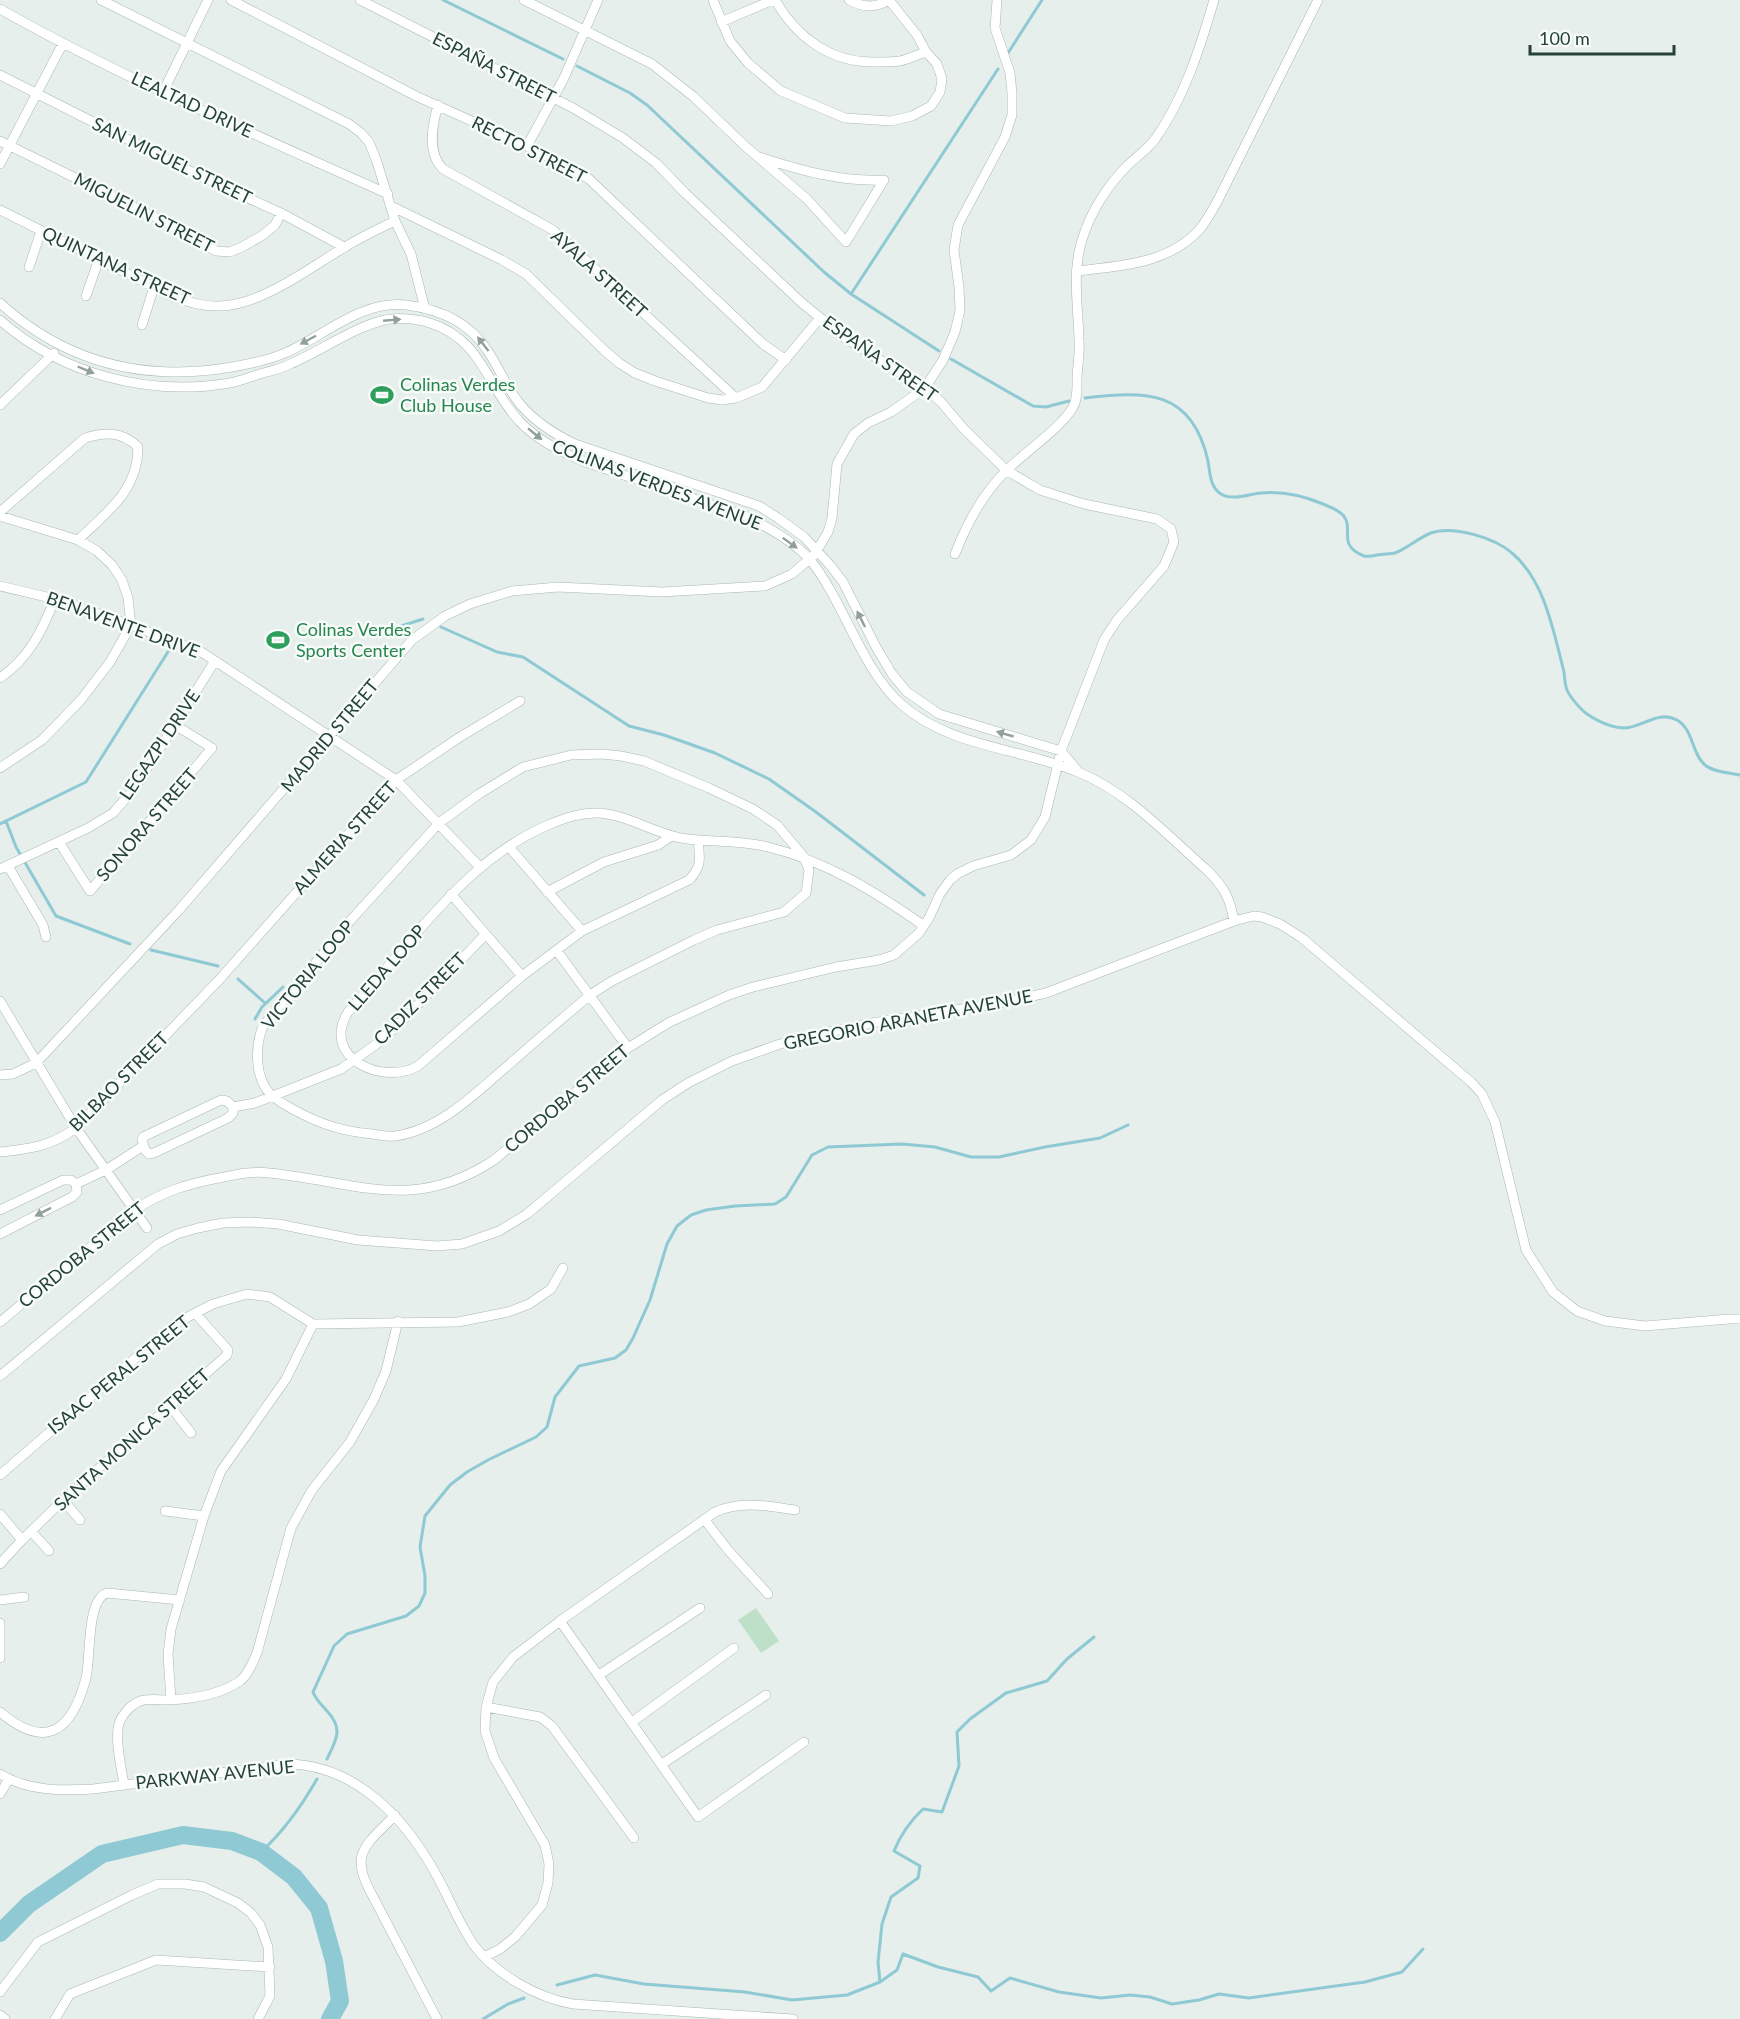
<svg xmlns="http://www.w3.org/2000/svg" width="1740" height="2019" font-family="Lato,sans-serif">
<rect width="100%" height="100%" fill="#e6efeb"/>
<path fill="#bfe0c8" d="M756,1608l23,33 -18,12 -23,-33z"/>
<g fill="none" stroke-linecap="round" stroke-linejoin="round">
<path stroke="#8ec9d4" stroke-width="3" d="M443,0l120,59
M1008,53l34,-53
M577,66l53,27 17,12 177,167 27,22 88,57
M851,294l147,-225
M951,359l82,47 13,1 23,-6
M1085,398c61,-7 107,-9 123,63 2,12 2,26 13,33 12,7 27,0 40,-1 20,-2 43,3 62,11 5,2 16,7 20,11 12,14 -7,30 21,41 5,1 9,0 13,-1 6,-1 13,-1 18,-2 13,-5 23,-15 36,-20 22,-8 64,5 81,20 32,27 41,76 51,115 2,6 1,15 4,22 3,7 14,20 20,24 12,8 24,14 38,14 18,-1 33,-18 52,-8 17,10 14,33 28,45 8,7 25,8 35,10
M398,627l25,-8
M441,627l56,25 26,5 106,69 35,9 51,18 54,26 47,33 108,83
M6,821l10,26 40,69 74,28
M0,824l86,-42 85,-135
M151,950l67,16
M238,979l27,24
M255,1019l7,-12 21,-20
M327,1759c9,-19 17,-30 0,-48 -6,-7 -11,-11 -14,-19l21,-46 13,-12 59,-18 13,-10 6,-13v-17l-5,-29 5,-31 25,-31 17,-13 21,-12 48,-23 11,-10 8,-30 24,-31 36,-8 11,-8 7,-12 17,-38 17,-56 10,-18 14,-11 15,-5 29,-4 40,-2 11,-7 26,-42 16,-8 74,-3 33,3 36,10h28l46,-10 55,-9 28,-13
M261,1852c23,-21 40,-45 56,-73
M880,1982l17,-12 6,-16 35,13 40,10 13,14 19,-13 49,14 42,6 29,-3 20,2 22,7 27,-4 20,-6 30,4 116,-16 37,-10 21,-23
M557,1985l38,-10 49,9 101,8 47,8 55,-5 33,-13 -2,-20 4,-38 9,-27 27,-19 2,-12 -26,-15c7,-17 15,-29 29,-42l19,3 17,-46 -2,-34 13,-13 36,-26 41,-12 20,-22 27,-22
M483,2019l25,-15 16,-6"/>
<path stroke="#8ec9d4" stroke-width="18" d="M0,1933l29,-29 73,-50 81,-19 49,6 29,11 33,25 25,31 15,53 6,40 -10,18"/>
<g stroke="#a8b8b2" stroke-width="10">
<path id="minor" d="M101,0l248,124 12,9 8,9 8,20 18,59 16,33 14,55
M231,0l185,96 111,50 62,33 174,165 23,16
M524,0l128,64 42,33 51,49 62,53 39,43 38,-62c-44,2 -84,-10 -125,-23
M713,0l17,41 18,22 33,28 64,27 46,3 21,-5 19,-10 9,-14 2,-13 -5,-15 -11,-12c-9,3 -18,7 -26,9 -8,1 -16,1 -24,1 -45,1 -79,-24 -101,-62
M849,0c14,8 27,8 40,0l28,35 9,17
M0,9c124,70 257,126 388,185
M721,22l52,-22
M0,75l204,103 77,35 63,34
M163,92l45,-92
M438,105c-6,21 -11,48 5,64l110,61 183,168
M0,141l175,86 41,24 14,1 12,-5 21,-12 12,-10 6,-12
M527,146l37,-68 34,-78
M0,164l63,-121
M391,206l111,54 24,14 78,76 15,13 16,10 20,8 53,17 14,2 14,-2 26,-11 58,-69
M0,210l174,87c15,5 30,10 46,9 42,-1 89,-38 125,-59 16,-10 33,-18 50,-26
M29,267l12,-36
M1076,271c44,-5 93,-7 124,-42 6,-8 12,-18 17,-27l101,-202
M86,296l13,-37
M0,303c66,60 145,79 232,64 18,-3 37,-7 53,-14 39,-17 76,-53 121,-48 32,4 63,17 81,45 12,17 19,37 33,54 15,18 34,30 55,40l184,62 19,12 26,19 26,28 13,17 33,65 16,27 15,18 32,22 122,37 16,19
M0,320c61,54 149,77 230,63 10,-2 20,-6 30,-9 10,-3 21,-5 30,-10 29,-12 66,-38 95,-44 13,-3 33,-1 45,3 53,17 56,63 90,99 18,19 42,30 65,40l163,55c22,12 47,25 63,44 33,41 51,109 90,143 48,43 119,44 177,68 50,20 90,64 130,99 16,16 22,27 26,50
M142,325l12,-38
M0,405l54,-52
M0,512l85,-74c20,-6 37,-7 53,9 0,44 -31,65 -60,93
M0,516l78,24 19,11 15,14 10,15 6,18 3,27 -21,37 -30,39 -38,39 -42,28
M955,554c12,-31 28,-61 52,-84 18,-18 55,-43 66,-63 5,-8 4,-22 4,-31 1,-12 3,-25 2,-37 -1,-33 -7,-67 3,-99 8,-27 25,-54 45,-74 9,-9 21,-17 29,-28 29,-42 44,-90 58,-138
M0,586l55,13 76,26 72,28 193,127 84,87
M0,678c29,-20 42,-47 55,-79
M602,754l19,2 23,5 65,27 44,21 24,16 27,32 5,13 -3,23 -22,19 -67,18 -23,10 -82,41 -22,14c-26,22 -52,44 -77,66 -34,29 -72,69 -118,75 -8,1 -16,-1 -23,-2 -35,-3 -60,-13 -90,-31 -3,-3 -8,-5 -11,-8 -17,-18 -16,-49 -8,-69l87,-105 89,-98 40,-29 44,-27 48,-12z
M698,840c2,18 4,27 -9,40l-107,51 -60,45 -104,90c-35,20 -98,-8 -70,-54 22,-25 44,-50 65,-75 39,-45 79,-88 135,-112 17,-7 34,-13 52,-12 31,3 57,22 87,26 26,3 55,1 81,8 58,14 108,45 156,79
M59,842l31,49 122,-143 -37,-23
M509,847l73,84
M8,866l35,59 3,12
M0,869l88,-41 25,-15 21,-24 81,-128
M547,892l57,-30 54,-17 12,-8
M451,894l71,82
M557,951l71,97
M0,1001l76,127 71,100
M0,1075l13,-1 23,-11 143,-153 233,-270 33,-24 25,-12 42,-13 46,-4 104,5 103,-6 27,-12 22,-19 14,-23 4,-14 5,-54 17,-30 14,-11 23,-11 34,-24 18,-28 12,-28 5,-22 -1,-23 -5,-37 4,-25 47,-88 7,-22v-22l-2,-20 -15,-45 2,-28
M221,1100l6,1 6,6v6l-5,5 -74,35 -5,1 -4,-4 -3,-10 1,-3z
M233,1107l22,-4 86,-34 33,-23 24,-21 87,-90
M0,1152c31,-3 51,-6 76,-24l143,-148 177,-200 64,-43 60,-36
M76,1184l30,-14 37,-24
M0,1210l63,-30h8l5,4
M0,1234l72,-37 5,-5 -1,-8
M0,1322l135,-112c27,-19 56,-27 89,-33 15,-3 29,-6 45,-4 85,8 144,41 225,-13l134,-112 24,-15 18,-11 59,-27 24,-8 83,-20 43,-7 15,-5 25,-22 10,-15 11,-24 10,-14 7,-6 16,-8 38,-11 20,-15 14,-23 16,-66 43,-111 13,-20 47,-54 10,-24 -3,-13 -14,-10 -73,-15 -44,-14 -34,-20 -43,-42 -22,-26 -16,-14 -80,-50 -43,-35 -117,-110 -29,-30 -33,-25 -50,-30 -213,-108
M0,1376l158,-132 19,-10 21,-6 25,-5 27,-1 28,2 80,16 79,6 25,-2 37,-13 28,-17 135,-114 26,-17 44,-22 48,-17 39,-10 53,-11 134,-21 40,-9 188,-72 20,-5 8,1 18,7 22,14 169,144 11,12 13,28 31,128 27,42 24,19 28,10 40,5 84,-7h11
M170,1406l21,27
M0,1475l176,-152 37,-19 34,-10 23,3 43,27 145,-2 50,-10 21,-8 22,-15 12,-21
M63,1500l17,20
M165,1511l39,5
M0,1514l22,26
M704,1519l24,31 40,44
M31,1531l18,20
M0,1564l22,-24 41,-40 164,-145 1,-5 -33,-37
M0,1600l24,-3
M560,1621l138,196 106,-75
M0,1623v35
M599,1675l101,-67
M171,1700l-3,-46 3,-25 33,-113 17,-45 65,-92 27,-55
M486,1707l54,10 12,9 82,112
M0,1712c46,39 72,19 86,-34 5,-20 0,-78 21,-85l73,7
M632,1722l102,-74
M662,1764l104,-69
M0,1774c28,17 61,17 93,15l195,-25c68,1 118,55 149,112 12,22 22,47 36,68 22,30 64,54 100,60l220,15
M124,1784c-3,-17 -8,-38 -6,-55 1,-12 12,-24 22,-28 9,-3 19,-1 28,-1 24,-1 52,-5 72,-19 8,-6 13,-19 17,-28l34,-125 21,-38 38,-48 24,-43 12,-28 12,-50
M0,1794l9,-15
M395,1815c-25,27 -46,36 -26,74l68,130
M484,1957l16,-8 15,-12 27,-32 6,-22 1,-19 -4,-19 -51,-87 -9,-27 1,-24 7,-25 20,-25 47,-36 155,-109c26,-12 52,-6 80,-2
M0,1992l38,-50 94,-47 26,-11h27l19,3 34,16 13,10 9,12 8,22 2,49 -12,23
M0,2015l5,4
M55,2019l15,-25 86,-34 114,7"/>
</g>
<use href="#minor" stroke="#fff" stroke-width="9"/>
</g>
<defs><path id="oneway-solid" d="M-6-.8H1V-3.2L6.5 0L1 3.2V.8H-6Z" transform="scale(1.5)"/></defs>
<g fill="#92a09c">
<use href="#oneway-solid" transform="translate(392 320) rotate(-5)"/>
<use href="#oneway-solid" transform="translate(308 340) rotate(152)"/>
<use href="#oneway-solid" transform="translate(483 344) rotate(-128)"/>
<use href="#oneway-solid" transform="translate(86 370) rotate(23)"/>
<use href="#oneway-solid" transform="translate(535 434) rotate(39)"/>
<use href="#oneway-solid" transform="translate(790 543) rotate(36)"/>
<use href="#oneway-solid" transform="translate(861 619) rotate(-117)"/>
<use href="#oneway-solid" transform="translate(1005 734) rotate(-164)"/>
<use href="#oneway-solid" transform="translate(43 1212) rotate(153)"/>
</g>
<defs>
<g id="stadium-bare" transform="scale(1.8)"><path d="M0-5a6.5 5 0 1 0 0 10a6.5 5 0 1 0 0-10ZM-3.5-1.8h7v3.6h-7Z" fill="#2e9e5b" stroke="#f7fbf9" stroke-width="2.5" paint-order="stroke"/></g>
</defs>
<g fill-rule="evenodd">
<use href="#stadium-bare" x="382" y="395"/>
<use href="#stadium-bare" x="278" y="640"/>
</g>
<g text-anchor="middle" stroke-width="5" stroke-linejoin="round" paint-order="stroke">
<g font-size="18" fill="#24423a" stroke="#f7fbf9">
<text transform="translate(494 68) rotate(27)" y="6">ESPAÑA STREET</text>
<text transform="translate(192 105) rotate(25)" y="6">LEALTAD DRIVE</text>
<text transform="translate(529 150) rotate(27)" y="6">RECTO STREET</text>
<text transform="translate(172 161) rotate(26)" y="6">SAN MIGUEL STREET</text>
<text transform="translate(144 213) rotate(27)" y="6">MIGUELIN STREET</text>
<text transform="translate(116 266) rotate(25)" y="6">QUINTANA STREET</text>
<text transform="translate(599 274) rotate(42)" y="6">AYALA STREET</text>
<text transform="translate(880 359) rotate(35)" y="6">ESPAÑA STREET</text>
<text transform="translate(657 485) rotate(21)" y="6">COLINAS VERDES AVENUE</text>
<text transform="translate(123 625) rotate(20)" y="6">BENAVENTE DRIVE</text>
<text transform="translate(330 736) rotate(-50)" y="6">MADRID STREET</text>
<text transform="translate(160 745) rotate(-56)" y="6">LEGAZPI DRIVE</text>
<text transform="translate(147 825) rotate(-49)" y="6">SONORA STREET</text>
<text transform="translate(345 838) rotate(-48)" y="6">ALMERIA STREET</text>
<text transform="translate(387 968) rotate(-49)" y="6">LLEDA LOOP</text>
<text transform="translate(308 975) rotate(-51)" y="6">VICTORIA LOOP</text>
<text transform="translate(420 999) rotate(-45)" y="6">CADIZ STREET</text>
<text transform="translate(908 1020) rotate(-11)" y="6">GREGORIO ARANETA AVENUE</text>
<text transform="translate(119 1082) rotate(-45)" y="6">BILBAO STREET</text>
<text transform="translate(567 1099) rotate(-40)" y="6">CORDOBA STREET</text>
<text transform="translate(82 1255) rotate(-39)" y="6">CORDOBA STREET</text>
<text transform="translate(119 1375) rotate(-39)" y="6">ISAAC PERAL STREET</text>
<text transform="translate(132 1440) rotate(-42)" y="6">SANTA MONICA STREET</text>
<text transform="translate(215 1775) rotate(-6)" y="6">PARKWAY AVENUE</text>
</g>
<g font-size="18" fill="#27864d" stroke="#f7fbf9" text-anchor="start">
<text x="400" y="391">Colinas Verdes<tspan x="400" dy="21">Club House</tspan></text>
<text x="296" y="636">Colinas Verdes<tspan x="296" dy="21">Sports Center</tspan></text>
</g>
</g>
<path d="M1530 45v9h144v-9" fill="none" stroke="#24423a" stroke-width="3"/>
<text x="1539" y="45" font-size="18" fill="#24423a" stroke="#f7fbf9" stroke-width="4.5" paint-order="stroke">100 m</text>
</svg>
